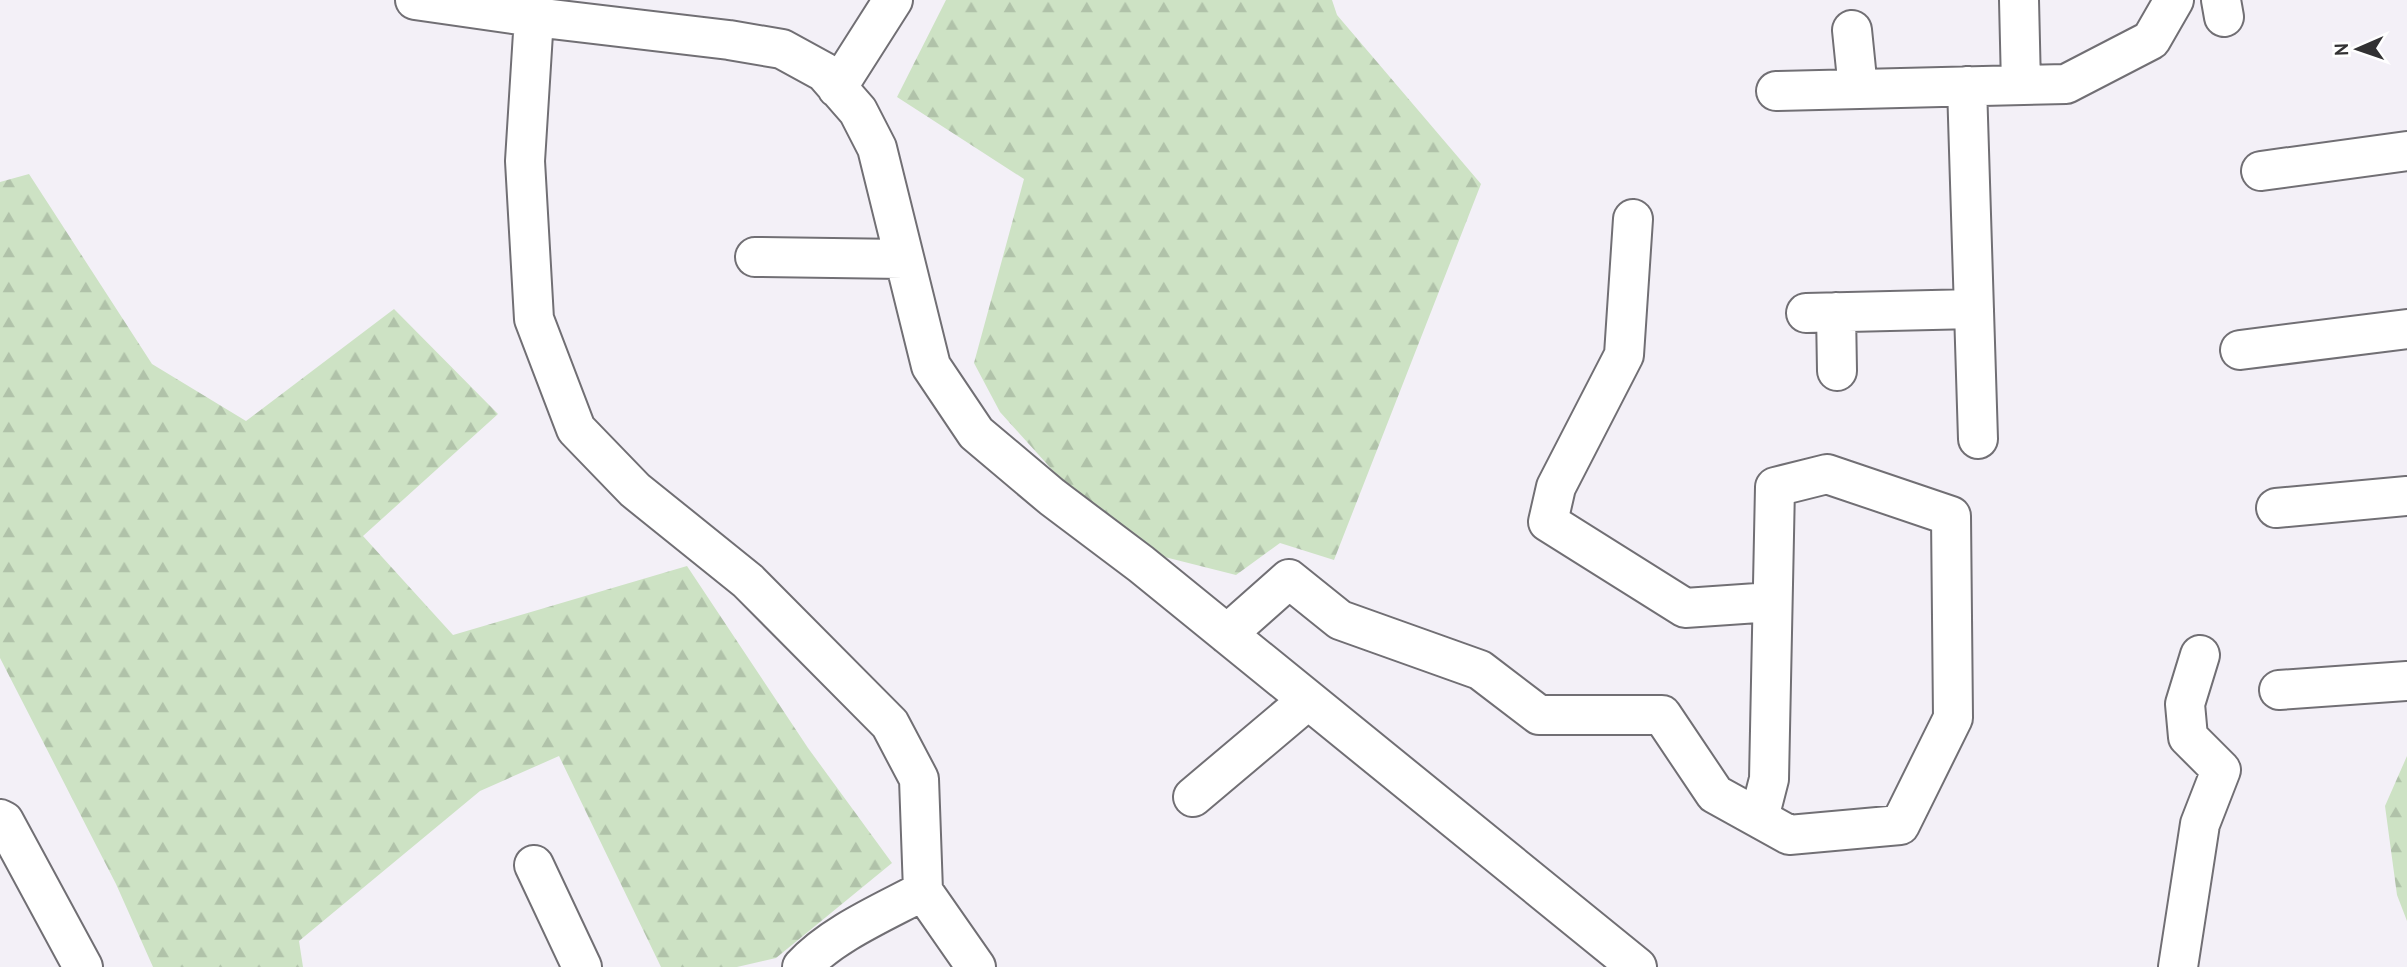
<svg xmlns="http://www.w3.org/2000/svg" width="2407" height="967" font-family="'PT Sans',sans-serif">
<defs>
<pattern id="forest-firs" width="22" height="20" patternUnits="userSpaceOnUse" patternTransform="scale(1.75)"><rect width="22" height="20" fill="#cde2c4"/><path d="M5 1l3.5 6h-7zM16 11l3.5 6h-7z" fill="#b0c2a9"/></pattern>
</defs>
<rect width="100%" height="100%" fill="#f3f0f7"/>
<path fill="url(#forest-firs)" d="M946,0h386l5,15 144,169 -147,376 -54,-17 -44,32 -115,-29 -121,-134 -26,-49 50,-184 -127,-82z
M29,174l123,190 94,57 148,-112 104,105 -135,122 90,99 234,-69 121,182 84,115 -116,95 -39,9h-76l-102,-211 -79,35 -181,150 4,26h-150l-37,-83 -116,-226v-476z
M2407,756v165l-10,-26 -12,-89z"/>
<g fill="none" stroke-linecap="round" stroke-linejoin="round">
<g stroke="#716f74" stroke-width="42">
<path id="minor" d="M415,0l119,17 195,23 53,9 42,23 34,39 19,37 54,218 45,67 76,64 89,67 496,403
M2019,0l2,85
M2221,0l3,17
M534,17l-9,144 9,158 42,110 59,61 113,91 142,143 29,55 4,112 53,76
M1852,30l6,59
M1967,86l11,353
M837,88l56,-88
M1776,91l290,-7 85,-44 23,-40
M2261,171l146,-20
M1633,219l-9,136 -68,132 -8,35 137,86 87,-6
M755,257l148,2
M1836,312l1,59
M1806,313l168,-4
M2240,350l167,-21
M2276,508l131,-12
M1227,634l62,-55 51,41 140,50 59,45h123l53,79 74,41 111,-10 53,-107 -2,-202 -124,-42 -52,13 -6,292 -10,39
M2279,690l128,-9
M1193,797l115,-97
M0,819l4,2 79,146
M534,865l48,102
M802,967c30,-33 82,-55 121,-76
M2178,967l22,-143 21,-54 -33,-33 -3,-33 15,-49"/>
</g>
<use href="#minor" stroke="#fff" stroke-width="38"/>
</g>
<g transform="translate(2358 49) rotate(268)" stroke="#ffffff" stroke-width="5" paint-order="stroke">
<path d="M0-5L12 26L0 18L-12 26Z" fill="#323133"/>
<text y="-10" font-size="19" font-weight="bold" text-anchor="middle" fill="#323133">N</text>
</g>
</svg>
